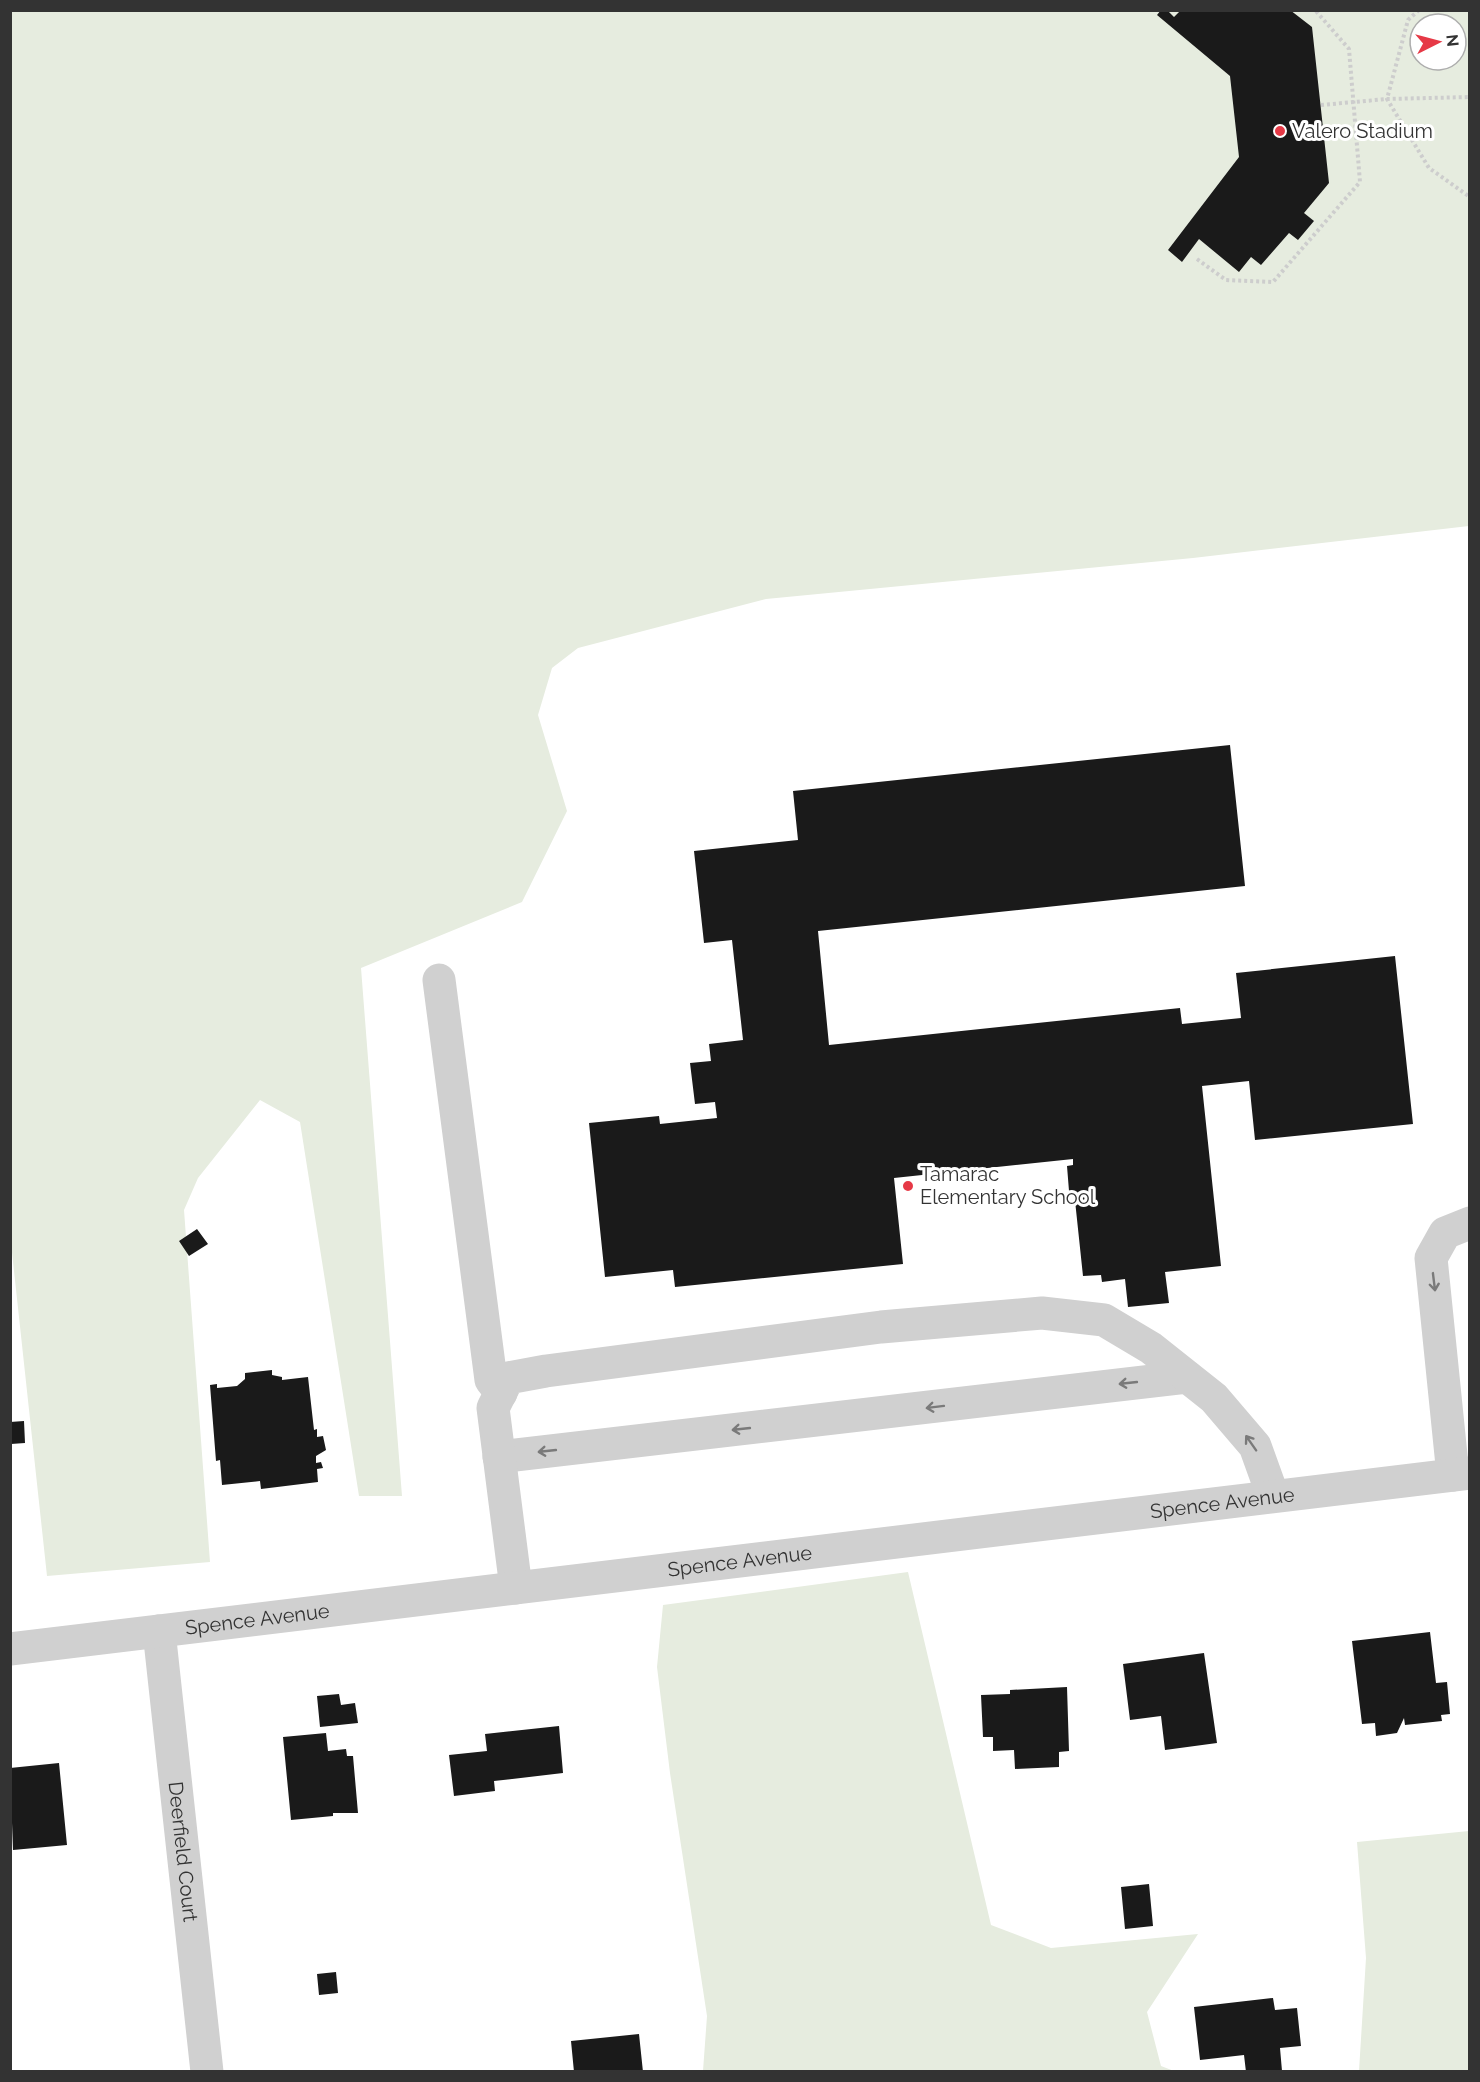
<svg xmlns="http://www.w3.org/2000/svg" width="1480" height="2082" font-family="Raleway,sans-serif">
<rect width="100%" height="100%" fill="#fff"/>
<path fill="#e6ecdf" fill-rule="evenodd" d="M10,11h1460l-1,515 -276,32 -427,41 -188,49 -26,20 -14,47 29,96 -45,91 -161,66 41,528h-43l-59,-374 -40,-22 -62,78 -14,32 26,352 -163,14 -37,-342zM1420,24h36v36h-36z
M908,1572l83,353 60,23 147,-14 -51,78 14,54 13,5h-471l4,-55 -37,-243 -13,-106 6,-62z
M1469,1831v240h-110l7,-113 -9,-116z"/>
<path fill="#1a1a1a" d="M1161,10h6l7,7 7,-7h109l22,17 17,156 -25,30 10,8 -16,19 -9,-7 -28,32 -10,-8 -12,15 -40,-33 -17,23 -14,-12 71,-93 -9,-81 -73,-61z
M1230,745l15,141 -427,45 11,114 351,-37 2,16 59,-6 -5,-45 159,-17 18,168 -158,16 -6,-59 -47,5 19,180 -56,6 4,31 -41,4 -3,-28 -23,3 -1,-7 -18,1 -9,-85h-5l-2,-25 6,-1v-6l-179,19 9,86 -228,23 -2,-17 -68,7 -16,-154 70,-7 1,8 57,-6 -2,-16 -20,2 -5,-41 21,-2 -2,-17 34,-4 -11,-100 -28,3 -10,-92 104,-11 -5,-49z
M197,1229l11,15 -19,12 -10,-15z
M272,1370v5l10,2v3l26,-3 6,53 3,-1v8l6,-1 3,14 -10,6v7l5,-1 2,6 -6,1 1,13 -57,7 -1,-8 -38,4 -2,-25 -4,1 -6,-76 7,-1v4l20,-2 8,-7v-6z
M24,1421l1,22 -14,1 -1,-22z
M1430,1632l6,51 11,-1 3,32 -9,1 1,6 -37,4 -1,-7 -7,15 -21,3 -1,-13 -13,1 -10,-83z
M1204,1653l13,90 -52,7 -4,-34 -31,4 -7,-56z
M1067,1687l2,64 -10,1v15l-44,2 -1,-19 -21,1v-14h-10l-2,-42 29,-1v-4z
M339,1694l2,11 14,-2 3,20 -38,4 -3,-31z
M559,1726l4,47 -69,8 1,10 -41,5 -5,-41 38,-4 -2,-17z
M326,1733l2,18 18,-2 1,7h6l5,57h-25v3l-42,4 -8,-83z
M59,1763l8,82 -54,5 -3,-82z
M1149,1884l4,42 -28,3 -4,-42z
M336,1972l2,21 -19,2 -2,-21z
M1273,1998l2,12 22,-2 4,38 -21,2 2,23 -36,1 -2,-17 -44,5 -6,-53z
M639,2034l4,38h-69l-3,-31z"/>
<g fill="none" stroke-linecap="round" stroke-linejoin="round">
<path stroke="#cdcdcd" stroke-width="4" stroke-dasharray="3 3" stroke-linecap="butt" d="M1419,10l-11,10 -21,79 42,69 41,29
M1321,105l66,-6 83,-2
M1197,259l29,21 47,2 87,-100 -11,-133 -34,-39"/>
<g stroke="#d0d0d0" stroke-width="33">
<path d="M439,980l52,400 10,13"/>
<path d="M499,1457l688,-80"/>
<path d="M1453,1475l-22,-217 14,-25 25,-10"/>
<path d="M516,1588l-23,-180 15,-30 38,-7 335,-44 161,-14 62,7 47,28 63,50 41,48 18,50"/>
<path id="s1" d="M159,1631l48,441"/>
<path id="s2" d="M10,1649l1460,-176"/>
</g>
</g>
<defs><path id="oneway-shaft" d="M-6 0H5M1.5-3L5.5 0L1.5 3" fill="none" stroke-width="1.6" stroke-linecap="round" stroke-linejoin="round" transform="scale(1.5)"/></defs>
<g stroke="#7a7a7a">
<use href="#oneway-shaft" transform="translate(1434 1282) rotate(83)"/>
<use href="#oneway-shaft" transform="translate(1128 1383) rotate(174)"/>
<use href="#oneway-shaft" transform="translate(935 1407) rotate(173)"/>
<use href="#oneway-shaft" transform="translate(741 1429) rotate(174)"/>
<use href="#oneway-shaft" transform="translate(1251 1443) rotate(-125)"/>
<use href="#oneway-shaft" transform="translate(547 1451) rotate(174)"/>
</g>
<g fill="#e63946" stroke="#fff" stroke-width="2">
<circle cx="1280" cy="131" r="6"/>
<circle cx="908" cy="1186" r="6"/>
</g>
<g text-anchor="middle" stroke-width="6" stroke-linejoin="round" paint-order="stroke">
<g font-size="20" fill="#333" stroke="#fff" text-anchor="start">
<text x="1292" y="138">Valero Stadium</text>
<text x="920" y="1181">Tamarac<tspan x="920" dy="23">Elementary School</tspan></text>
</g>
<g font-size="20" fill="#333" stroke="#fff">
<text dy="7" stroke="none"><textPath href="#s2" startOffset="1221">Spence Avenue</textPath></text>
<text dy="7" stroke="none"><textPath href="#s2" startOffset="735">Spence Avenue</textPath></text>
<text dy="7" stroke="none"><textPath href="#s2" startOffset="249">Spence Avenue</textPath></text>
<text dy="7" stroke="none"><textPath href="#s1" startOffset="222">Deerfield Court</textPath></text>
</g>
</g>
<rect width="1480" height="2082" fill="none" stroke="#333333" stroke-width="24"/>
<g transform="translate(1438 42) rotate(84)"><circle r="28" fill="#ffffff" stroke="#adadad" stroke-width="1.5"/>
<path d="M0-4.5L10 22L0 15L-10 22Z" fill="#e63946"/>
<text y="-9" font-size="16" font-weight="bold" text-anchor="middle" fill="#333333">N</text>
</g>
</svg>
